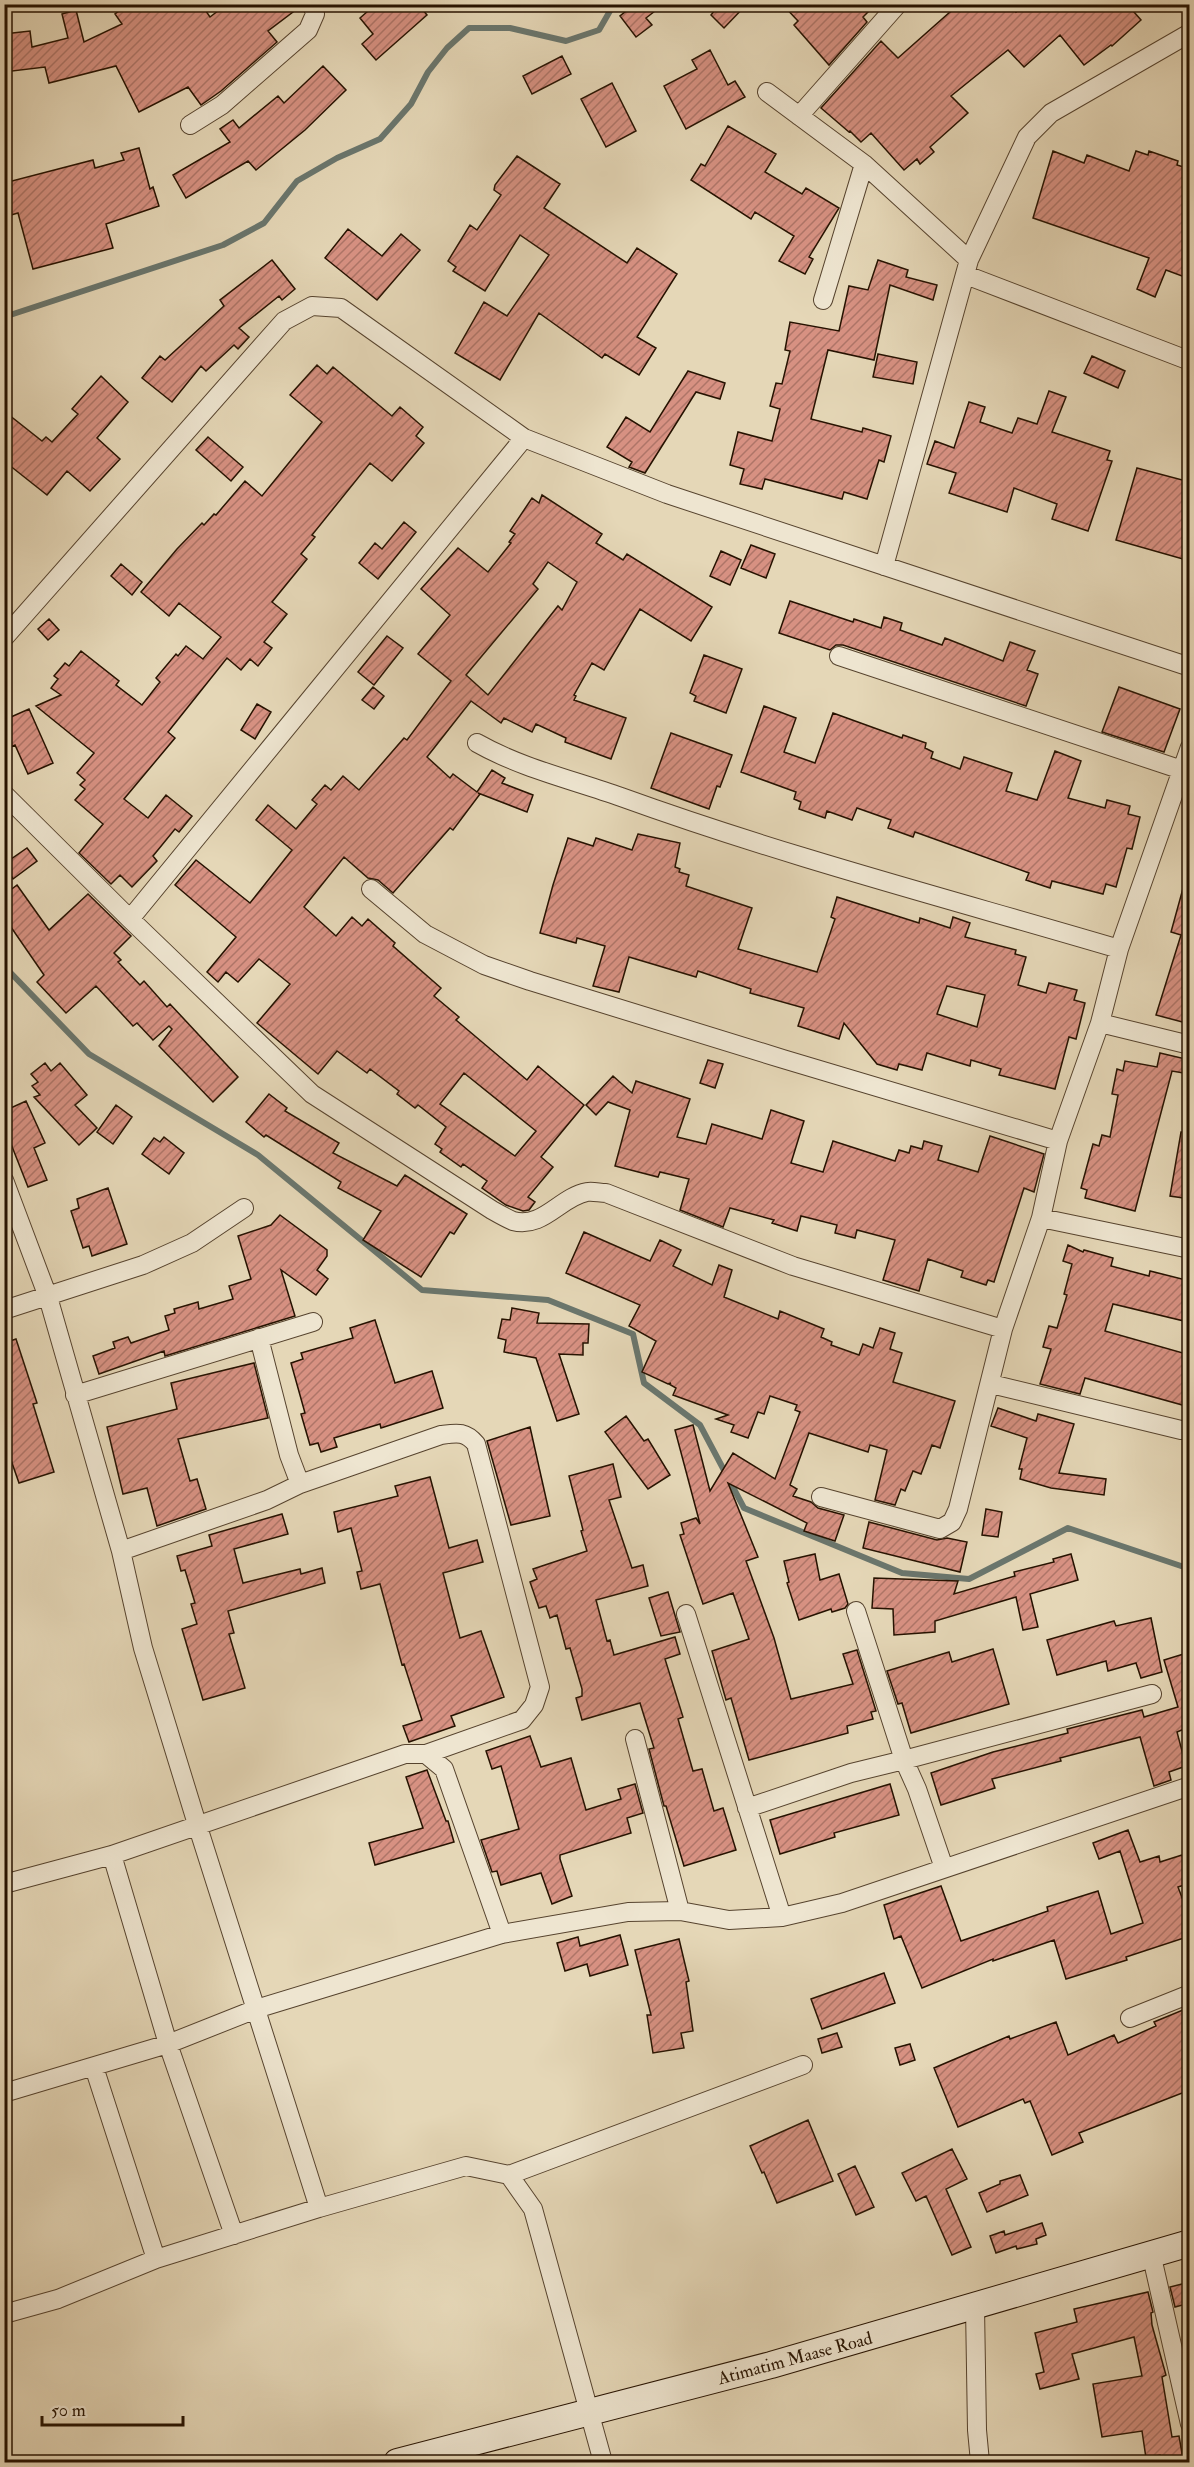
<svg xmlns="http://www.w3.org/2000/svg" width="1194" height="2467" font-family="'IM FELL Double Pica',serif">
<defs>
<pattern id="building-hatch" width="6" height="6" patternUnits="userSpaceOnUse" patternTransform="scale(1.5)"><rect width="6" height="6" fill="#d79182"/><path d="M-1 1l2-2M0 6l6-6M5 7l2-2" fill="none" stroke="#ae7568"/></pattern>
</defs>
<rect width="100%" height="100%" fill="#e5d7b7"/>
<filter id="stains"><feTurbulence type="fractalNoise" baseFrequency=".00333" numOctaves="4"/><feColorMatrix values="0 0 0 0 .2 0 0 0 0 .09 0 0 0 0 .02 0 0 0 .5 -.17"/></filter>
<radialGradient id="worn" r=".72"><stop offset=".6" stop-color="#630" stop-opacity="0"/><stop offset="1" stop-color="#630" stop-opacity=".3"/></radialGradient>
<g fill="none" stroke-linecap="round" stroke-linejoin="round">
<path stroke="#6a766d" stroke-width="6" d="M4,317l219,-72 41,-22 33,-42 40,-23 43,-19 31,-35 17,-32 19,-24 22,-20h41l56,13 33,-11 15,-26
M4,966l85,88 169,101 164,135 126,10 85,34 11,49 56,42 44,83 158,65 67,6 99,-51 122,41"/>
</g>
<path fill="url(#building-hatch)" stroke="#261200" stroke-width="1.5" fill-rule="evenodd" d="M128,4h73l9,13 17,-13 74,2 -33,25 9,11 -56,49 -20,14 -13,-18 -49,25 -23,-46 -67,17 -4,-16 -41,5v-38l26,-3 2,16 36,-9 -6,-24 14,-4 8,32 38,-18 -7,-10z
M376,4h42l9,11 -51,45 -14,-16 11,-10 -13,-16z
M635,4h29l-18,14 6,7 -16,12 -16,-21z
M720,4h27l-23,24 -13,-13z
M782,4h94l-13,13 4,5 -38,43 -35,-40 4,-4z
M959,4h52l5,8 9,-8h102l14,16 -29,26 -1,-1 -27,20 -24,-30 -36,32 -16,-17 -57,46 17,17 -38,34 4,5 -14,12 -3,-5 -13,11 -33,-37 -10,9 -11,-11 -1,1 -28,-24 60,-67 17,17z
M710,50l18,35 7,-4 10,16 -59,32 -22,-43 33,-17 -5,-9z
M562,56l9,18 -39,20 -9,-18z
M323,66l23,24 -41,40 -49,40 -8,-9 -62,37 -13,-23 57,-33 -10,-13 13,-9 6,8 39,-32 6,7z
M612,83l24,48 -30,16 -25,-48z
M728,126l48,28 -11,18 37,22 4,-6 33,20 -30,49 4,2 -8,15 -26,-13 15,-25 -39,-24 -4,7 -60,-39 10,-16 4,2z
M139,148l11,41 3,-2 6,19 -53,18 7,24 -80,21 -15,-56 -14,4v-34l89,-23 2,8 29,-8 -3,-7z
M1053,151l31,12 3,-8 42,16 7,-20 12,4 1,-4 29,10 -1,4 13,4v110l-24,-9 -11,27 -18,-8 12,-31 -116,-40z
M517,156l43,28 -16,24 83,55 10,-15 40,26 -40,63 19,11 -17,27 -34,-21 -3,4 -63,-45 -39,67 -45,-27 29,-51 23,14 42,-61 -29,-20 -35,56 -32,-20 3,-4 -8,-6 22,-36 7,5 24,-35 -7,-5 1,-5z
M348,229l34,27 19,-22 19,16 -43,50 -52,-42z
M272,260l23,29 -13,11 -3,-4 -40,32 10,9 -11,12 -4,-4 -28,26 -5,-5 -29,36 -30,-24 18,-22 5,4 59,-54 -4,-6z
M878,260l30,10 -2,7 31,8 -4,15 -43,-15 -16,75 -46,-10 -17,69 51,13 1,-4 28,8 -7,26 -5,-2 -12,39 -23,-7 -2,7 -77,-20 -3,10 -22,-5 4,-15 -14,-4 8,-33 34,9 8,-32 -10,-3 6,-23 6,1 8,-33 -5,-1 5,-28 49,9 10,-45 19,4z
M878,354l39,8 -4,22 -40,-7z
M1092,356l33,15 -7,17 -34,-15z
M317,365l10,9 6,-7 59,49 8,-9 23,20 -7,9 8,7 -32,38 -22,-18 -58,72 3,2 -14,17 6,5 -35,43 15,12 -23,28 8,6 -14,18 -8,-7 -9,11 -14,-12 -59,74 7,6 -51,61 24,19 18,-23 26,21 -13,16 -4,-3 -22,27 4,5 -25,26 -12,-12 -9,9 -32,-31 24,-29 -28,-24 10,-11 -5,-4 5,-5 -8,-7 17,-20 -58,-47 25,-11 -10,-7 7,-9 -4,-3 11,-13 4,3 12,-15 38,30 -3,4 26,20 18,-23 -4,-4 20,-24 2,2 8,-10 17,13 18,-22 -42,-34 -10,13 -28,-24 36,-43 25,-26 2,2 10,-11 2,1 29,-34 17,15 60,-74 -32,-27z
M688,371l37,12 -5,16 -24,-7 -51,81 -16,-6 3,-5 -25,-15 19,-30 24,15z
M101,376l27,26 -31,36 23,21 -30,32 -23,-20 -20,24 -43,-34v-50l38,30 4,-4 6,5 26,-28 -6,-5z
M1049,391l17,6 -14,35 58,19 -3,9 5,1 -24,70 -36,-12 5,-15 -43,-16 -7,24 -58,-19 7,-20 -29,-9 8,-23 19,7 15,-46 16,5 -5,15 32,11 6,-15 19,6z
M208,437l35,30 -12,14 -35,-31z
M1137,468l53,14v79l-74,-21z
M542,495l60,39 -6,9 27,17 4,-6 85,53 -21,34 -51,-32 -36,61 -12,-7 -18,32 2,1 -2,4 52,18 -15,41 -46,-17 1,-4 -30,-14 -4,8 -28,-14 -3,5 -30,-22 -44,56 23,21 3,-4 24,18 15,-22 13,8 -3,5 31,12 -6,17 -49,-19 2,1 -27,36 -3,-2 -57,65 -15,-13 -10,-2 -24,-21 -40,50 32,29 16,-19 10,9 6,-7 27,24 -2,3 48,42 -7,8 25,21 -3,3 71,60 11,-14 46,39 -43,52 12,10 -25,30 7,5 -6,8 -6,1 -17,-6 -24,-17 5,-7 -24,-17 -2,3 -21,-15 2,-3 -7,-5 11,-17 -28,-22 -3,3 -18,-14 2,-3 -29,-22 -3,4 -30,-22 -19,23 -61,-51 33,-39 -31,-25 -21,23 -12,-10 -8,10 -11,-10 29,-35 -61,-52 21,-25 54,43 42,-53 -36,-30 12,-15 28,24 21,-25 -5,-4 13,-15 6,5 12,-14 16,14 45,-52 3,2 44,-59 -33,-27 32,-39 -29,-26 37,-41 30,24 23,-29 -2,-1 6,-8 -5,-3 22,-33 7,5zM548,562l29,20 -15,28 -4,-4 -70,89 -22,-20 72,-86 -5,-5zM464,1073l72,58 -21,25 -75,-52z
M404,522l12,10 -38,47 -19,-16 16,-20 7,6z
M751,545l24,9 -9,24 -25,-10z
M721,551l20,9 -11,25 -20,-9z
M121,564l21,18 -10,13 -21,-19z
M790,601l63,21 1,-3 27,9 3,-11 18,6 -2,7 42,15 3,-7 58,23 7,-19 25,9 -8,19 11,4 -12,32 -183,-61h-7l-6,5 -51,-17z
M49,619l10,11 -11,10 -10,-11z
M387,636l16,12 -29,37 -16,-13z
M704,655l38,14 -16,44 -32,-12 2,-5 -6,-3z
M373,687l11,9 -10,13 -12,-9z
M1119,687l61,22 -16,43 -62,-20z
M257,704l14,8 -16,27 -14,-9z
M764,706l32,12 -12,34 31,11 18,-50 69,25 1,-3 23,8 -1,5 8,4 -2,6 29,11 4,-12 48,16 -6,18 31,9 18,-49 26,10 -13,37 37,10 2,-8 23,6 -2,8 12,3 -8,32 -5,-1 -11,39 -10,-3 -3,10 -51,-13 -2,7 -24,-8 3,-7 -114,-41 -2,5 -25,-9 3,-8 -34,-12 -5,12 -25,-9 -2,7 -26,-9 2,-7 -7,-3 2,-7 -55,-20z
M29,709l24,54 -25,11 -13,-29 -11,5v-30z
M671,733l61,22 -12,32 -3,-1 -8,23 -58,-21z
M638,834l42,9 -5,24 5,2 -1,3 10,3 -3,11 66,22 -14,41 79,23 18,-53 -4,-2 6,-20 82,26 1,-5 30,10 3,-11 17,6 -5,14 51,13 -1,4 11,3 -8,28 28,8 3,-10 28,7 -3,10 11,3 -9,36 -7,-2 -14,52 -56,-14 2,-6 -30,-9 -1,6 -43,-13 -5,17 -23,-6 -2,6 -20,-6 -33,-41 -5,16 -41,-13 6,-18 -54,-15 1,-4 -53,-18 -2,6 -67,-20 -10,35 -26,-6 12,-40 -28,-8 -1,5 -36,-10 13,-48 15,-47 25,8 3,-8 36,12zM947,986l38,9 -8,32 -40,-13z
M27,848l10,13 -24,18 -9,-15z
M1185,881l5,1v142l-34,-9 25,-80 -10,-3z
M17,885l32,45 39,-36 43,42 -17,17 7,7 -3,2 22,23 4,-4 23,26 3,-3 68,73 -25,25 -54,-56 13,-17 -3,-3 -16,14 -16,-17 -4,3 -37,-40 -30,27 -29,-31 7,-7 -40,-58v-22z
M1160,1053l30,7v14l-18,-3 -37,140 -50,-13 2,-8 -6,-2 12,-44 6,2 3,-11 8,2 8,-42 -6,-1 5,-25 6,2 2,-10 32,6z
M708,1060l15,4 -8,24 -15,-5z
M45,1063l6,8 9,-8 27,32 -12,10 22,23 -18,17 -45,-48 6,-2 -8,-9 6,-4 -7,-8z
M613,1076l19,17 4,-12 54,18 -13,38 29,7 6,-20 50,15 9,-29 33,11 -13,42 32,9 10,-31 62,20 4,-11 10,3 2,-7 11,3 2,-8 18,5 -4,14 40,12 12,-36 54,18 -10,38 -10,-4 -30,94 -6,-2 -2,5 -25,-8 2,-6 -35,-12 -9,32 -36,-11 12,-40 -38,-10 -2,8 -20,-5 2,-8 -36,-9 -4,15 -25,-8 2,-3 -44,-12 -7,19 -43,-17 9,-31 -29,-7 -2,5 -43,-11 15,-56 -22,-8 -12,13 -10,-10z
M269,1094l18,14 -2,3 54,32 -6,10 64,33 8,-11 62,39 -13,20 -4,-2 -29,45 -58,-37 18,-29 -43,-23 3,-6 -75,-47 -2,2 -18,-15z
M26,1101l19,42 -11,5 13,32 -19,7 -17,-43 -2,1 -5,-10v-24z
M116,1105l16,12 -19,27 -16,-12z
M1181,1132l9,1v66l-20,-3z
M164,1137l20,16 -15,21 -27,-20 12,-16 6,4z
M108,1188l19,56 -35,12 -3,-10 -6,2 -12,-37 8,-3 -2,-9z
M280,1215l47,35v6l-10,14 11,9 -12,16 -35,-25 14,46 -130,40 -1,-5 -65,23 -6,-18 22,-8 -2,-6 15,-5 3,6 38,-13 -4,-14 10,-3 -1,-4 24,-7 1,7 34,-10 -4,-13 22,-7 -13,-43 33,-11z
M584,1232l66,29 10,-21 21,10 -8,16 39,19 7,-20 13,5 -8,27 54,22 2,-8 44,18 -3,8 11,5 -1,3 28,10 4,-11 10,4 7,-20 15,5 -5,16 12,4 -9,29 62,19 -15,47 -8,-3 -11,29 -8,-3 -8,20 -4,-2 -6,16 -20,-5 12,-50 -17,-5 -2,7 -59,-19 -19,52 7,4 -4,7 18,6 7,6 26,7 -9,26 -31,-10 3,-8 -79,-40 30,74 -12,4 28,77 17,61 62,-15 -10,-30 14,-4 19,61 -5,1 2,7 -26,7 1,7 -99,27 -18,-62 -5,2 -14,-49 37,-12 -16,-46 -30,11 -23,-69 4,-1 -3,-11 15,-5 4,6 -25,-94 18,-5 17,66 23,-38 42,26 25,-67 -5,-2 2,-5 -27,-9 -6,18 -6,-2 -10,26 -17,-6 3,-7 -18,-6 12,-4 -55,-20 3,-7 -7,-4 2,-1 -3,1 -26,-12 14,-31 -27,-15 11,-21 -74,-32z
M1068,1245l15,7 1,-2 29,8 -2,8 38,10 1,-5 40,10v19l-6,21 -71,-17 -8,27 85,24v41l-4,10 -101,-28 -5,16 -40,-10 11,-35 -8,-2 6,-21 8,2 10,-33 -3,-1 8,-30 -9,-3z
M512,1308l27,5 -2,10 52,1 -1,19h-5v12l-24,-1 20,60 -22,7 -21,-63 -32,-6 2,-12 -8,-2 4,-19 8,1z
M375,1320l20,63 37,-12 11,37 -62,20 -1,-4 -46,14 3,9 -16,5 -3,-9 -8,2 -9,-31 4,-1 -14,-50 12,-4 -2,-6 52,-15 -3,-10z
M16,1339l21,64 -4,1 21,68 -35,11 -15,-43v-8l7,-3 -7,-21v-65z
M254,1363l14,55 -90,21 12,42 7,-2 9,30 -49,17 -10,-38 -24,6 -16,-67 70,-18 -6,-26z
M998,1408l38,13 2,-7 36,10 -15,49 47,6 -2,16 -53,-7 -31,-9 2,-10h-3l8,-31 -36,-12z
M626,1416l18,25 4,-2 22,36 -22,14 -43,-57z
M530,1427l20,89 -39,9 -24,-84z
M613,1464l8,33 -12,3 23,68 11,-3 5,21 -52,14 11,41 3,-1 4,15 61,-18 5,17 -15,5 18,58 -5,2 15,52 9,-2 12,42 9,-3 13,42 -52,16 -18,-60h-2l-15,-57 5,-1 -14,-45 -58,17 -6,-22 6,-2v-7l-12,-41 -4,1 -9,-34 -7,3 -4,-12 -7,2 -9,-26 7,-3 -4,-10 54,-18 -6,-20 2,-1 -14,-54z
M430,1477l19,71 28,-8 6,22 -40,11 17,65 21,-7 23,66 -53,19 4,10 -46,16 -6,-16 19,-6 -18,-56 -2,1 -22,-81 -19,5 -4,-17 5,-1 -11,-43 -13,4 -4,-20 64,-16 -3,-10z
M986,1509l16,3 -4,25 -16,-2z
M282,1514l6,20 -54,15 9,34 57,-14 1,5 21,-6 3,15 -97,28 6,22 -5,1 16,54 -42,12 -21,-71 15,-5 -6,-20 4,-1 -10,-33 -4,1 -4,-15 35,-10 -3,-11z
M869,1522l68,18 10,-2 20,4 -7,30 -97,-24z
M815,1554l5,26 19,-6 9,30 -3,4 -13,4 -1,-3 -32,11 -12,-37 2,-1 -5,-21z
M1071,1554l7,26 -48,14 8,33 -15,3 -7,-33 -81,24v11l-41,3 -1,-26 -21,-1 2,-30 84,3 -4,13 61,-18 -1,-4 40,-10 -1,-3z
M668,1592l12,40 -19,4 -12,-38z
M1151,1618l11,54 -21,6 -5,-15 -28,8 -2,-10 -49,14 -10,-35 67,-19 2,5z
M993,1649l16,55 -98,29 -9,-30 -4,1 -11,-33 62,-19 3,10z
M1190,1652v81l-4,1 -2,-5 -7,3 9,34 -17,6 2,8 -17,6 -14,-49 -80,21 1,3 -69,18 3,9 -54,17 -10,-32 62,-21 75,-19 -1,-4 75,-19 2,7 34,-10 -14,-47z
M530,1736l11,31 30,-9 15,52 35,-11 -3,-10 17,-5 8,29 -16,5 4,15 -71,22v4l12,37 -20,8 -11,-31 -40,12 -4,-14 -5,1 -11,-32 38,-11 -18,-63 -9,3 -6,-18z
M427,1770l19,51h2l6,21 -79,23 -6,-22 54,-15 -17,-51z
M890,1784l9,31 -65,18 1,4 -55,17 -10,-34z
M1128,1830l12,32 19,-6 1,6 22,-7 8,28 -12,4 12,32v17l-64,21 1,3 -61,19 -12,-39 -61,21v-2l-71,29 -21,-52 -7,3 -10,-34 57,-19 20,55 87,-30 -1,-4 51,-16 13,43 32,-11 -23,-72 -21,8 -6,-16z
M620,1935l8,30 -38,11 -3,-12 -22,7 -8,-28 21,-6 2,9z
M679,1939l10,42 -3,1 7,49 -12,2 3,15 -31,5 -6,-38h4l-16,-65z
M884,1973l11,30 -73,26 -11,-30z
M1190,2007v83l-111,43 4,9 -31,13 -22,-54 -5,2 -2,-4 -65,28 -24,-59 75,-32 1,3 46,-17 12,33 46,-20 4,8 38,-17 -2,-4z
M837,2033l5,14 -20,6 -4,-14z
M910,2044l5,16 -15,5 -5,-17z
M808,2120l25,61 -56,22 -13,-31 -2,1 -12,-27z
M952,2149l15,30 -21,10 25,58 -19,8 -26,-59 -10,5 -14,-28z
M855,2166l19,41 -18,8 -18,-41z
M1020,2175l8,20 -41,17 -8,-19 21,-9v-3z
M1042,2223l4,12 -10,4 1,5 -20,5 -1,-3 -20,7 -6,-17 14,-5 1,4z
M1190,2282v21l-15,4 -5,-20z
M1148,2292l5,20 -2,1 1,12 14,50 -4,2 10,60 7,-1 4,23 -20,4 -3,-8 -14,3 -4,-27 -40,6 -9,-53 49,-8 -8,-39 -62,17 7,25 -39,10 -4,-15 8,-2 -9,-39 42,-11 -3,-13z"/>
<g fill="none" stroke-linecap="round" stroke-linejoin="round">
<g stroke="#56432e" stroke-width="20">
<path id="minor" d="M767,92l97,72 105,96
M799,116l99,-112
M190,125l32,-20 86,-75 7,-16 -3,-10
M966,275l224,86
M823,300l41,-136
M884,566l85,-306 58,-123 24,-24 139,-80
M4,638l280,-317 28,-15 29,2 183,130 143,56 523,173
M839,656l343,114
M477,743c44,25 96,37 144,54 163,59 332,103 498,152
M4,794l126,125 182,175 180,116c7,4 14,8 21,11 30,8 47,-24 74,-29 6,-1 13,1 19,1l187,73 210,63
M371,889l54,45 59,31 46,16 253,78 275,82
M130,919l394,-481
M1100,1023l90,22
M4,1180l44,117 73,254 22,97 54,176 122,384
M1041,1218l149,31
M4,1310l139,-45 49,-22 52,-35
M991,1384l190,46
M75,1395l238,-73
M300,1484l141,-49c16,-2 24,-4 35,9l64,243 -6,18 -12,15 -96,34
M821,1497l119,32 12,-7 6,-13 45,-180 38,-111 17,-77 42,-118 19,-74 71,-202
M121,1551l146,-51 33,-16 -11,-29 -30,-117
M856,1611l48,149 248,-66
M686,1614l96,303
M635,1739l45,172
M747,1808l104,-35 53,-13 13,29 27,79
M112,1855l56,189 66,191
M4,1884l108,-29 293,-101h21l18,15 58,165
M1130,2018l60,-24
M94,2067l62,192
M4,2093l164,-49 88,-35 246,-75 126,-22 52,-1 49,9 53,-3 60,-14 348,-117
M509,2175l294,-110
M1151,2253l39,171
M975,2307l2,123 3,32
M4,2314l54,-15 98,-40 163,-51 147,-42 43,9 24,34 70,253"/>
</g>
<g stroke="#261200" stroke-width="28">
<path id="secondary" d="M397,2462l374,-97 419,-122"/>
</g>
<use href="#minor" stroke="#eee5d0" stroke-width="18"/>
<use href="#secondary" stroke="#eee5d0" stroke-width="26"/>
</g>
<g text-anchor="middle" stroke-width="6" stroke-linejoin="round" paint-order="stroke">
<g font-size="18" fill="#261200" stroke="#eee5d0">
<text transform="translate(795 2358) rotate(-15)" y="6">Atimatim Maase Road</text>
</g>
</g>
<rect width="1194" height="2467" fill="none" stroke="#e5d7b7" stroke-width="24"/>
<rect x="6" y="6" width="1182" height="2455" fill="none" stroke="#261200" stroke-width="3"/>
<rect x="12" y="12" width="1170" height="2443" fill="none" stroke="#261200" stroke-width="1.5"/>
<path d="M42 2416v9h141v-9" fill="none" stroke="#261200" stroke-width="3"/>
<text x="51" y="2416" font-size="18" fill="#261200" stroke="#eee5d0" stroke-width="4.5" paint-order="stroke">50 m</text>
<rect width="100%" height="100%" filter="url(#stains)"/>
<rect width="100%" height="100%" fill="url(#worn)"/>
</svg>
